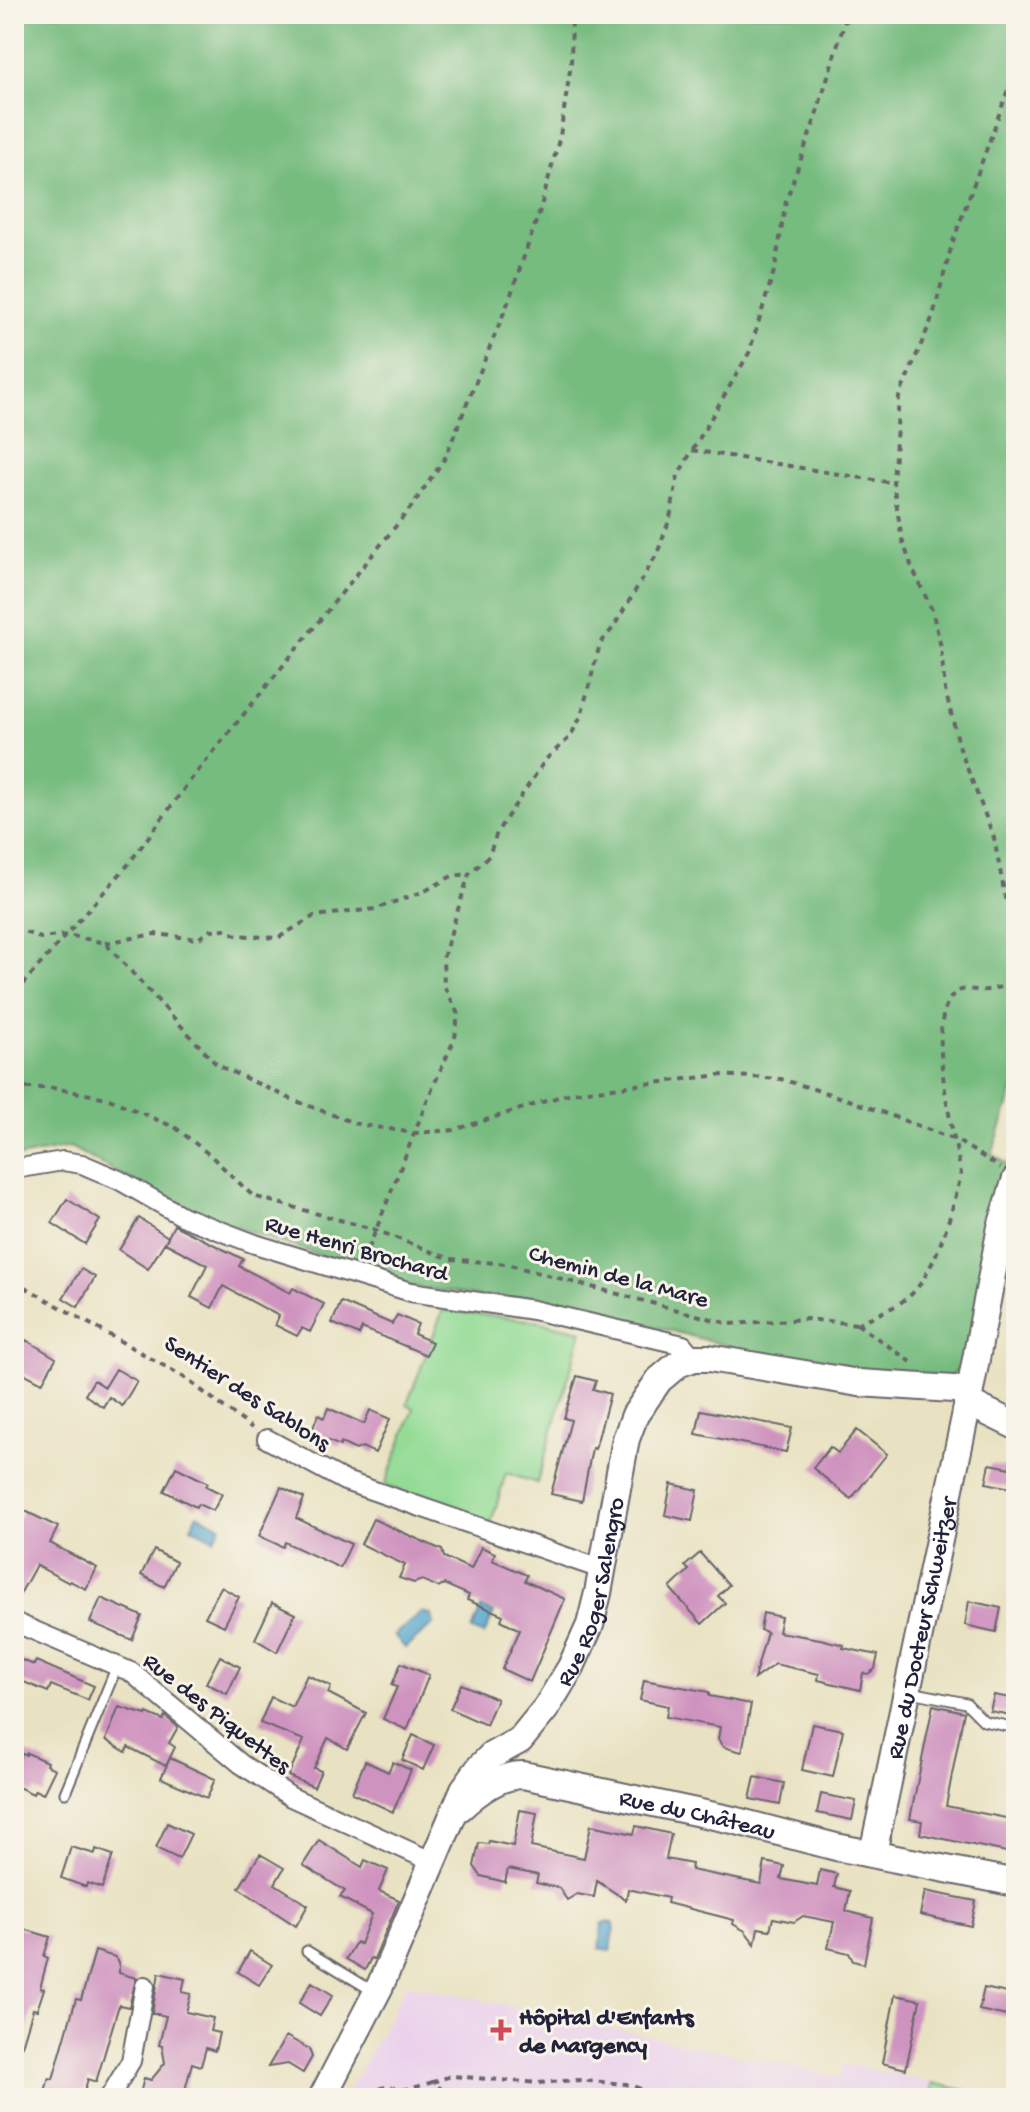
<svg xmlns="http://www.w3.org/2000/svg" width="1030" height="2112" font-family="'Gochi Hand',sans-serif">
<rect width="100%" height="100%" fill="#f7f3e8"/>
<filter id="ink" filterUnits="userSpaceOnUse"><feTurbulence type="fractalNoise" baseFrequency=".0125" numOctaves="2"/><feDisplacementMap in="SourceGraphic" scale="16" xChannelSelector="R" yChannelSelector="G"/><feConvolveMatrix kernelMatrix="1 2 1 2 8 2 1 2 1" color-interpolation-filters="sRGB"/></filter>
<filter id="wash" filterUnits="userSpaceOnUse"><feTurbulence type="fractalNoise" baseFrequency=".006" numOctaves="4" result="noise"/><feDisplacementMap in="SourceGraphic" scale="32" xChannelSelector="R" yChannelSelector="G"/><feGaussianBlur stdDeviation="1.8" result="paint"/><feColorMatrix in="noise" values="0 0 0 0 0 0 0 0 0 0 0 0 0 0 0 0 0 1.4 0 .05"/><feComposite in="paint" operator="in"/></filter>
<g filter="url(#wash)">
<rect width="100%" height="100%" fill="#e9e2c2"/>
<path fill="#ead1ec" d="M407,1984l433,93 2,-14 90,20v15h-589l21,-34z"/>
<path fill="#94dc96" stroke="#5b7f68" stroke-width="2" d="M443,1310l93,11 46,10 -45,152 -31,-10 -16,54 -105,-42 29,-77 -7,-4z
M932,2083l68,15h-68z"/>
<path fill="#77bc7f" stroke="#4c6f5d" stroke-width="2" d="M14,14h1002v1067l-24,73 24,16 -53,192 -12,15h-105l-212,-56 -223,-35 -220,-74 -121,-65 -56,11z"/>
<path fill="#52a4cd" stroke="#3a6384" stroke-width="2" d="M197,1514l24,12 -7,13 -23,-12z
M481,1608l13,5 -10,22 -12,-5z
M422,1612l10,3 2,9 -29,24 -11,-13z
M606,1922l6,1 3,5 -5,23 -11,-2 3,-25z"/>
<g id="blocks">
<path fill="#cf93bf" d="M67,1199l33,21 -15,24 -33,-21z
M139,1218l29,19 -20,32 -29,-19z
M174,1225l69,34 -4,7 51,27 3,-5 31,16 -14,28 -8,-4 -5,8 -22,-11 4,-9 -56,-30 -11,22 -21,-11 16,-32 -42,-22z
M81,1269l14,8 -17,30 -15,-9z
M341,1302l51,22 5,-9 21,9 -4,10 18,8 -6,13 -64,-27 -3,7 -27,-12z
M26,1340l30,18 -14,25 -28,-15v-7z
M116,1369l21,12 -15,25 -13,-9 -6,10 -18,-12 9,-15 11,7z
M577,1376l19,5 -3,8 17,5 -15,55 -3,-1 -10,53 -31,-7 20,-74 -7,-2z
M328,1408l36,16 6,-14 20,9 -15,34 -13,-6 -6,3 -15,-7 -1,3 -29,-13 7,-18 6,3z
M701,1410l91,18 -6,24 -90,-18z
M857,1430l30,24 -36,45 -38,-31 17,-21 8,6z
M990,1464l26,5v20l-30,-6z
M176,1467l32,16 -2,3 16,8 -9,17 -15,-7 -2,3 -32,-16z
M671,1484l27,6 -6,31 -27,-6z
M281,1487l23,11 -8,20 55,26 -11,24 -55,-26 -2,5 -24,-11z
M23,1510l35,17 -8,16 47,25 -11,21 -16,-8 -1,2 -33,-18 -22,40v-78z
M373,1519l69,31 2,7 27,12 10,-22 14,6 -3,7 35,15 -2,6 40,18 -35,83 -28,-13 18,-39 -19,-10 2,-5 -36,-15 2,-5 -25,-11 -6,3 -16,-7 -8,3 -15,-5 6,-13 -44,-21z
M154,1550l22,12 -12,25 -23,-12z
M700,1553l29,32 -11,11 7,7 -23,21 -32,-36 19,-18 -4,-4z
M221,1587l18,10 -15,29 -19,-9z
M101,1598l41,18 -10,24 -42,-18z
M969,1601l32,7 -5,24 -31,-7z
M272,1603l23,11 -18,38 -22,-13z
M763,1613l18,4 -3,15 42,7 24,6 -1,3 35,7 -3,14 -7,5 -5,-1 -3,17 -42,-10 1,-6 -44,-10 -21,15 13,-47 -7,-2z
M220,1656l20,11 -13,27 -21,-11z
M14,1657l20,8 2,-4 58,25 -6,14 -37,-15 -3,7 -34,-14z
M401,1663l28,12 -22,55 -24,-11 14,-32 -5,-2z
M307,1675l24,11 -3,7 38,20 -19,36 -19,-11 -14,30 7,3 -7,16 -26,-11 16,-36 -44,-17 11,-26 21,10z
M644,1680l65,12v4l42,8 -9,48 -19,-5 -5,-8 2,-12 -54,-10 2,-11 -28,-6z
M461,1684l36,15 -11,26 -36,-16z
M994,1695l22,4v17l-26,-5z
M933,1705l31,7 -18,94 70,14v34l-96,-20 2,-13 -12,-2z
M119,1707l27,8 1,-2 16,7 2,-4 13,11 -9,16 6,4 -9,19 -38,-19 -2,5 -20,-12z
M812,1724l31,6 -10,47 -31,-7z
M413,1735l21,10 -11,25 -21,-10z
M27,1753l20,9 -1,3 9,4 -12,25 -8,-4 -2,4 -19,-9v-15l8,-16 4,1z
M170,1758l45,21 -8,19 -46,-20z
M365,1761l23,11 5,-10 18,8 -18,42 -41,-19z
M755,1777l29,6 -4,22 -30,-6z
M821,1794l35,7 -4,19 -35,-7z
M520,1810l17,3 -6,34 53,11 7,-33 43,9 2,-8 35,8 -5,25 26,5 -1,6 70,14 4,-22 19,4 -3,13 36,7 3,-16 17,4 -3,13 16,4 -4,20 27,7 -9,46 -11,-3 -4,-8 -21,-5 6,-26 -31,-6 -9,6 -21,-4 -3,12 -12,-2 -3,16 -10,-13 -12,-7 1,-4 -67,-17 1,-5 -40,-9 -2,11 -29,-19 -3,16 -17,-3 -10,6 -8,-12 -23,-5 2,-8 -30,-6 -3,13 -24,-6 -7,-10 5,-23 9,1 1,-3 24,5z
M167,1823l24,11 -12,25 -23,-11z
M319,1840l43,27 3,-7 23,10 -9,21 20,9 -25,59 -3,-1 -6,12 -19,-11 10,-17 4,2 12,-30 -32,-17 5,-6 -42,-26z
M71,1847l24,7 1,-5 17,6 -11,33 -15,-5 -1,4 -25,-9z
M260,1854l24,14 -9,16 33,21 -12,21 -57,-38z
M925,1891l51,10 -5,25 -51,-11z
M14,1926l36,11 -6,19 4,2 -8,30 4,1 -7,21 -4,-1 -15,50 -4,-1z
M95,1951l20,6 4,7v9l17,5 -7,29 -10,-2 -23,77 -8,-3 -6,19h-39l6,-20 4,1 23,-80 5,1z
M250,1951l22,14 -13,20 -21,-13z
M159,1973l26,6 -3,13 9,2 -5,18 27,6 -3,13 9,2 -4,18 -9,-3 -5,18 -9,-3 -9,35h-44l5,-20 7,2 14,-17 -3,-17 -3,-1 7,-29 -14,-3z
M312,1982l21,13 -13,21 -21,-13z
M984,1988l32,7v23l-37,-8z
M895,1995l25,5 -14,69 -24,-6z
M286,2036l23,13 3,8 -9,16 -15,-9 -20,3z"/>
</g>
</g>
<g filter="url(#ink)">
<use href="#blocks" fill-opacity="0" stroke="#68656a" stroke-width="2"/>
<g fill="none" stroke-linecap="round" stroke-linejoin="round">
<g stroke="#68656a" stroke-width="13">
<path id="lane" d="M911,1692l55,11 18,18 32,7
M65,1793l52,-127
M307,1951l69,42"/>
</g>
<g stroke="#68656a" stroke-width="22">
<path id="street" d="M14,1169l49,-8 19,3 37,16 65,37 71,27 156,48 122,18 150,35 11,13
M267,1439l78,42 256,88
M14,1622l117,50 110,92 50,33 144,66
M109,2098l22,-37 14,-75"/>
</g>
<g stroke="#68656a" stroke-width="30">
<g id="secondary">
<path d="M967,1402l49,24"/>
<path id="s1" d="M461,1807c17,-16 38,-32 62,-32l210,45 103,27 180,36"/>
<path id="s2" d="M873,1853l92,-436 36,-190 15,-48"/>
<path id="s3" d="M322,2098l58,-112 84,-197 16,-22 11,-11 29,-16 26,-32 25,-41 19,-42 8,-32 28,-154 9,-24 24,-35 19,-16 16,-6h15l150,25 110,7"/>
</g>
</g>
<path stroke="#68656a" stroke-width="4" stroke-dasharray="6 6" stroke-linecap="butt" d="M846,21l11,-7
M1016,68l-64,176 -19,72 -34,81 -6,86 9,56 10,29 20,42 9,37 4,43 16,62 33,86 10,53 12,40
M692,450l201,33
M14,928l26,10 28,-3 37,8 112,122 74,34 66,25 57,9 40,-3 117,-37 149,-18 61,4 71,22 104,39 45,28
M105,943l50,-9 43,5 12,-9 15,-1 11,6 42,3 36,-22 61,-7 50,-18 27,-15 17,-2
M14,994l113,-128 62,-84 223,-276 33,-48 64,-158 31,-90 20,-74 11,-72 1,-50
M14,1088h39l54,10 69,30 35,28 42,40 123,34 74,29 56,5 224,60 76,-5 51,5
M364,1260l65,-164 26,-58 3,-24 -14,-28 -1,-28 26,-84 20,-18 8,-24 49,-73 24,-22 11,-21 19,-72 13,-16 44,-74 13,-36 8,-43 71,-122 26,-85 11,-67 28,-79 33,-108
M14,1281l168,95 70,52
M857,1324c16,-8 36,-15 50,-26 27,-20 47,-91 54,-124 -5,-34 -43,-168 0,-184 7,-2 17,1 25,0 10,-1 20,-5 30,-7
M857,1324l57,40
M372,2098c9,-18 18,-8 34,-9 9,-1 19,-5 27,-7
M452,2098l-19,-16 18,-6 87,7 39,-3 49,4 43,14"/>
<use href="#lane" stroke="#fff" stroke-width="9"/>
<use href="#street" stroke="#fff" stroke-width="18"/>
<use href="#secondary" stroke="#fff" stroke-width="26"/>
</g>
</g>
<path fill="#d1495b" stroke="#f7f3e8" stroke-width="3" d="M497 2018h8v8h8v8h-8v8h-8v-8h-8v-8h8z"/>
<g text-anchor="middle" stroke-width="6" stroke-linejoin="round" paint-order="stroke">
<g font-size="24" fill="#22223b" stroke="#f7f3e8">
<text transform="translate(357 1247) rotate(16)" y="8">Rue Henri Brochard</text>
<text transform="translate(619 1275) rotate(15)" y="8">Chemin de la Mare</text>
<text transform="translate(248 1392) rotate(33)" y="8">Sentier des Sablons</text>
<text dy="8" stroke="none"><textPath href="#s3" startOffset="584">Rue Roger Salengro</textPath></text>
<text dy="8" stroke="none"><textPath href="#s2" startOffset="230">Rue du Docteur Schweitzer</textPath></text>
<text transform="translate(218 1712) rotate(38)" y="8">Rue des Piquettes</text>
<text dy="8" stroke="none"><textPath href="#s1" startOffset="250">Rue du Château</textPath></text>
</g>
<g font-size="24" font-weight="bold" fill="#22223b" stroke="#f7f3e8" text-anchor="start">
<text x="519" y="2024">Hôpital d'Enfants<tspan x="519" dy="28">de Margency</tspan></text>
</g>
</g>
<rect width="1030" height="2112" fill="none" stroke="#f7f3e8" stroke-width="48"/>
</svg>
